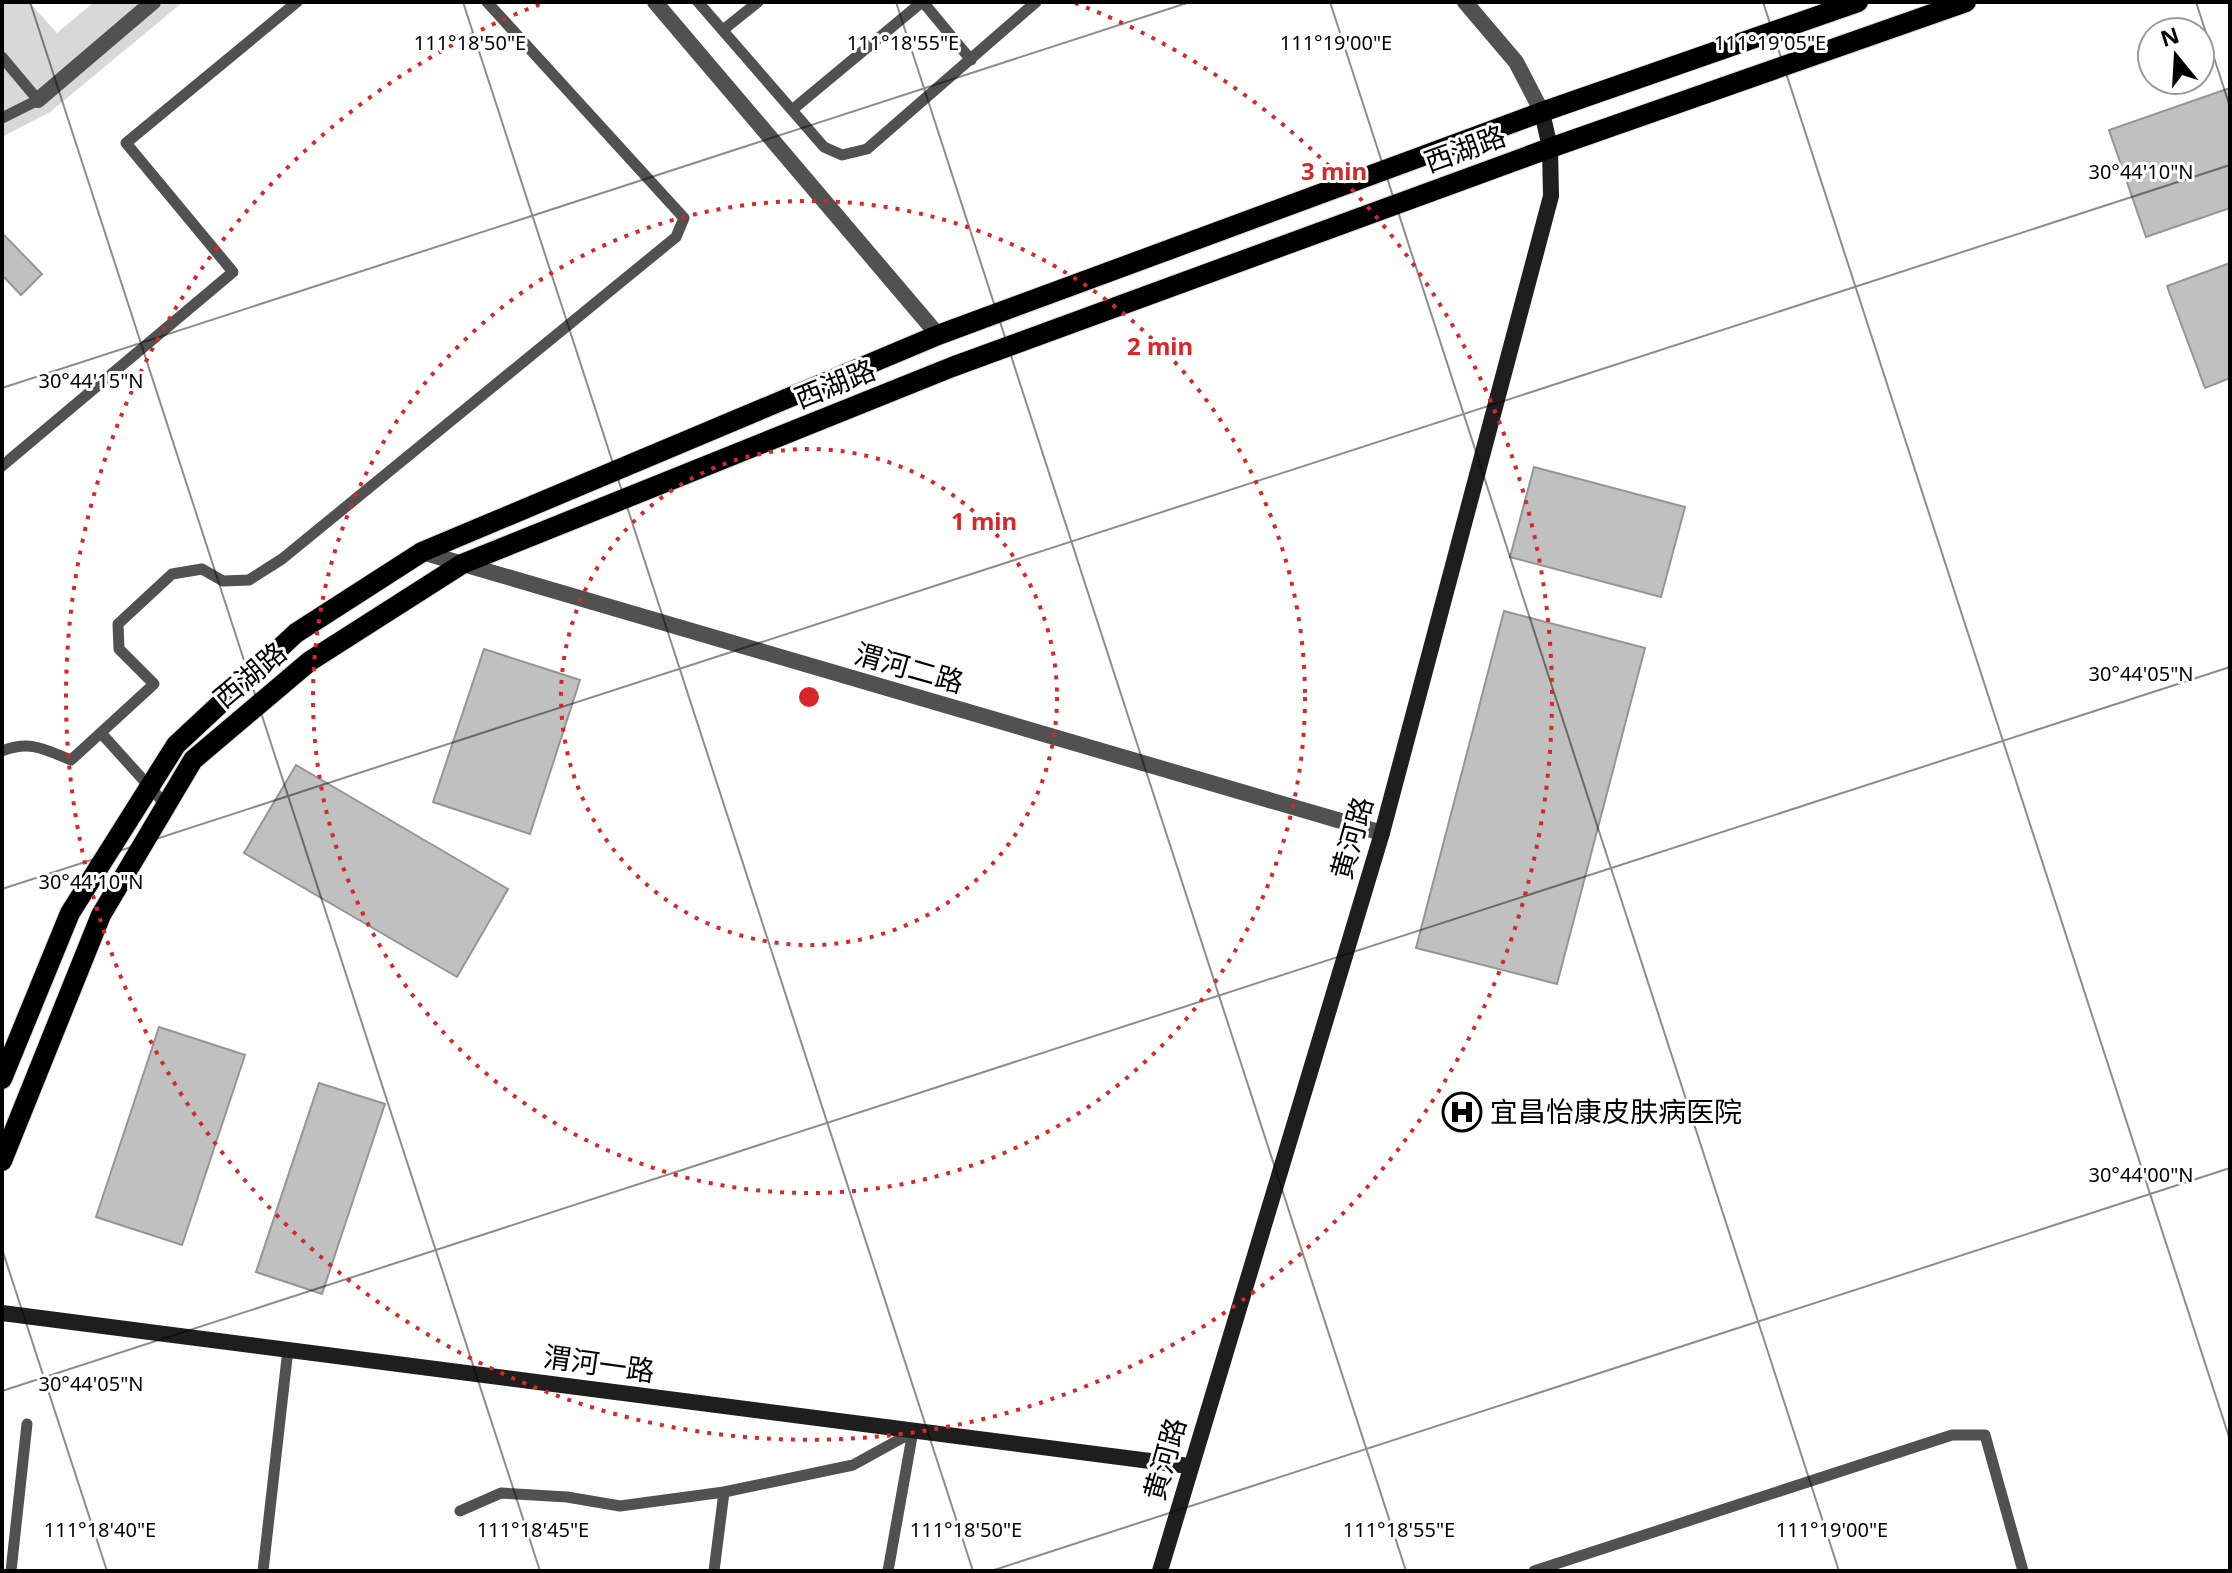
<svg xmlns="http://www.w3.org/2000/svg" width="2232" height="1573" font-family="'Noto Sans','Noto Sans SC',sans-serif">
<rect width="100%" height="100%" fill="#fff"/>
<path fill="#d8d8d8" d="M2,2h27l28,31 37,-31h89l-133,110 -48,25z"/>
<path fill="#c0c0c0" stroke="#959595" stroke-width="2" d="M2230,88v120l-84,29 -37,-107z
M2,233l40,41 -21,21 -19,-20z
M2230,263v115l-25,10 -38,-102z
M1534,467l151,40 -24,90 -151,-40z
M1504,611l141,37 -88,336 -141,-36z
M484,649l96,31 -50,154 -97,-32z
M296,765l212,124 -51,88 -213,-124z
M159,1027l86,28 -63,190 -86,-28z
M319,1083l66,21 -63,190 -66,-22z"/>
<g fill="none" stroke-linecap="round" stroke-linejoin="round">
<g stroke="#dbdbdb" stroke-width="22">
<path id="primary" d="M2,1079l68,-166 106,-168 120,-112 126,-81 516,-217 604,-223 316,-110
M2,1161l99,-246 92,-155 117,-99 152,-97 490,-197 598,-219 416,-146"/>
</g>
<path stroke="#515151" stroke-width="11" d="M698,2l126,145 18,8 25,-6 169,-147
M923,2l48,58
M723,30l35,-28
M2,57l36,43 -36,18
M792,110l130,-108
M2,466l231,-194 -107,-129 171,-141
M101,733l65,72
M2,751c28,-11 42,-2 69,9l83,-76 -35,-35 -1,-25 54,-50 30,-5 21,12 26,-1 33,-21 394,-322 8,-19 -197,-216
M460,1511l41,-18 66,4 53,9 104,-14 129,-27 60,-33
M11,1571l16,-147
M263,1571l25,-222
M714,1571l10,-79
M888,1571l25,-140
M1534,1571l418,-136h33l38,136"/>
<path stroke="#515151" stroke-width="16" d="M655,2l283,333
M1465,2l51,60 26,50
M38,100l115,-98
M422,552l960,281"/>
<path stroke="#1e1e1e" stroke-width="16" d="M2,1313l1187,153
M1160,1571l222,-738 169,-637 -1,-48 -8,-36"/>
<use href="#primary" stroke="#000" stroke-width="20"/>
</g>
<path fill="none" stroke="#000" stroke-width="2" stroke-opacity="0.45" d="M30,2l510,1569M463,2l510,1569M896,2l510,1569M1330,2l509,1569M1763,2l467,1438M2196,2l34,105M2,388l1188,-386M2,889l2228,-724M2,1249l105,322M2,1391l2228,-724M991,1571l1239,-403"/>
<g fill="none" stroke="#d62828" stroke-width="4" stroke-dasharray="4 8">
<circle cx="809" cy="697" r="248"/>
<circle cx="809" cy="697" r="496"/>
<path d="M1075 3A743 743 0 1 1 543 3"/>
</g>
<defs>
<g id="hospital-ring" transform="scale(2)"><circle r="9.5" fill="#fff" stroke="#000" stroke-width="1.5"/><path d="M-5-5h3v3.5h4V-5h3V5h-3V1.5h-4V5h-3Z" fill="#000"/></g>
</defs>
<g fill-rule="evenodd">
<use href="#hospital-ring" x="1462" y="1112"/>
</g>
<g text-anchor="middle" stroke-width="6" stroke-linejoin="round" paint-order="stroke">
<g font-size="28" fill="#000" stroke="#fff">
<text transform="translate(1465 149) rotate(-20)" y="10">西湖路</text>
<text transform="translate(835 384) rotate(-22)" y="10">西湖路</text>
<text transform="translate(909 668) rotate(16)" y="10">渭河二路</text>
<text transform="translate(250 675) rotate(-40)" y="10">西湖路</text>
<text transform="translate(1352 838) rotate(-74)" y="10">黄河路</text>
<text transform="translate(599 1364) rotate(8)" y="10">渭河一路</text>
<text transform="translate(1165 1459) rotate(-74)" y="10">黄河路</text>
</g>
<g font-size="28" fill="#000" stroke="#fff" text-anchor="start">
<text x="1490" y="1122">宜昌怡康皮肤病医院</text>
</g>
</g>
<g font-size="20" text-anchor="middle" fill="#000" stroke="#fff" stroke-width="6" stroke-linejoin="round" paint-order="stroke">
<text x="470" y="50">111°18'50"E</text>
<text x="903" y="50">111°18'55"E</text>
<text x="1336" y="50">111°19'00"E</text>
<text x="1770" y="50">111°19'05"E</text>
<text x="2141" y="179">30°44'10"N</text>
<text x="91" y="388">30°44'15"N</text>
<text x="2141" y="681">30°44'05"N</text>
<text x="91" y="889">30°44'10"N</text>
<text x="2141" y="1182">30°44'00"N</text>
<text x="91" y="1391">30°44'05"N</text>
<text x="100" y="1537">111°18'40"E</text>
<text x="533" y="1537">111°18'45"E</text>
<text x="966" y="1537">111°18'50"E</text>
<text x="1399" y="1537">111°18'55"E</text>
<text x="1832" y="1537">111°19'00"E</text>
</g>
<circle cx="809" cy="697" r="12" fill="#d62828" stroke="#fff" stroke-width="4"/>
<g font-size="24" text-anchor="middle" font-weight="bold" fill="#d62828" stroke="#fff" stroke-width="6" stroke-linejoin="round" paint-order="stroke">
<text x="1334" y="180">3 min</text>
<text x="1160" y="355">2 min</text>
<text x="984" y="530">1 min</text>
</g>
<rect width="2232" height="1573" fill="none" stroke="#000000" stroke-width="8"/>
<g transform="translate(2176 56) rotate(342)"><circle r="38" fill="#ffffff" stroke="#999999" stroke-width="2"/>
<path d="M0-6L14 30L0 20L-14 30Z" fill="#000000"/>
<text y="-12" font-size="22" font-weight="bold" text-anchor="middle" fill="#000000">N</text>
</g>
</svg>
